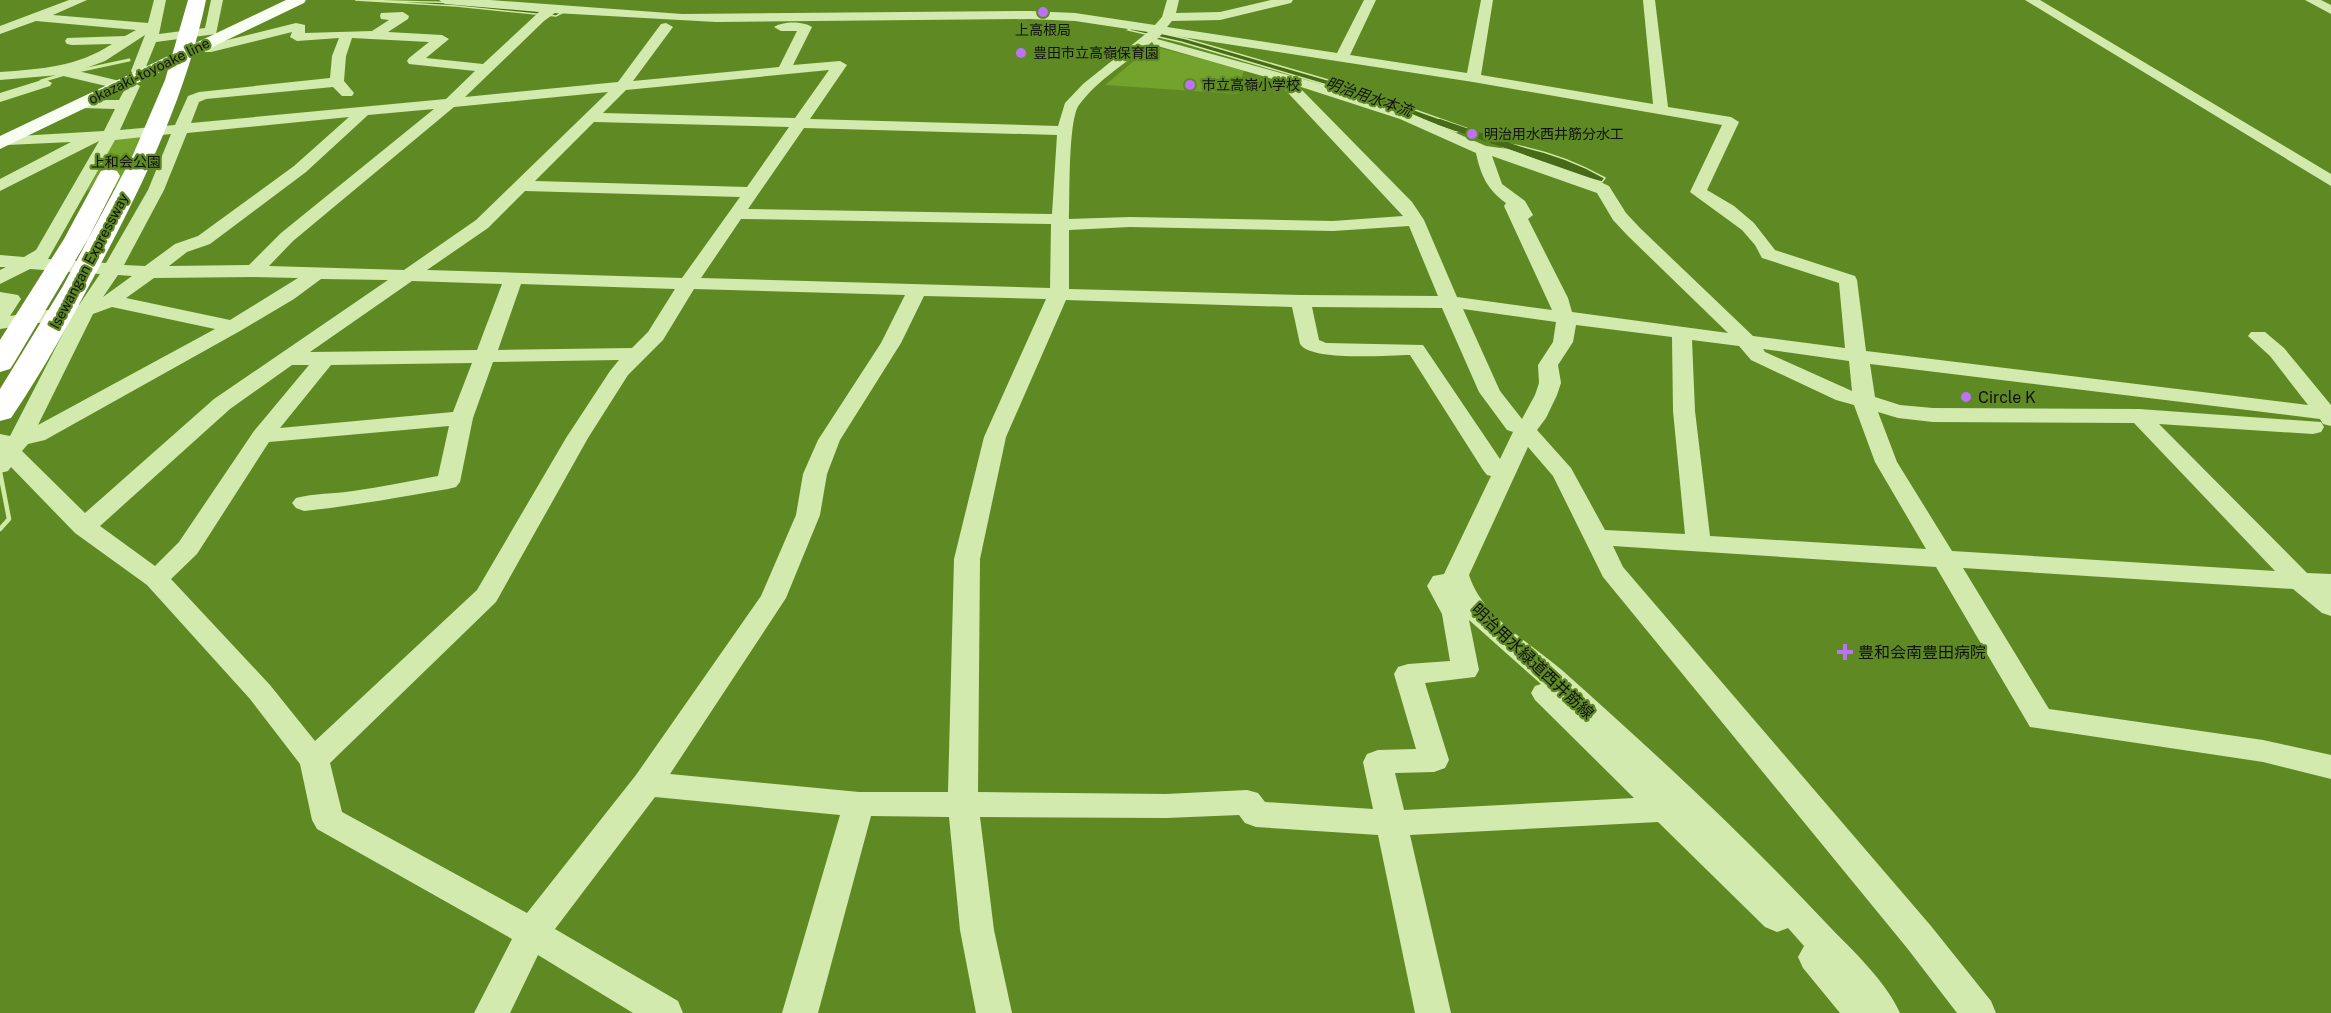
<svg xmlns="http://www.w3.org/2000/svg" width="2331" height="1013" font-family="'Public Sans','Noto Sans JP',sans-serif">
<rect width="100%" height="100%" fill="#5f8a23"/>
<path fill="#73a22d" d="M1152,46l92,24 -7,24 -132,-9z
M162,134l-22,50 -57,7 32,-54z"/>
<path fill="#476a18" stroke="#d0eba3" stroke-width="1.5" d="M355,0l110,3 97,10 -6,3 -100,-10z
M1133,27l54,12 155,45 124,44 -10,4 -126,-46 -149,-44 -53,-12z
M1509,144c34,6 66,17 96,34l-3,4 -32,-8 -67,-27z"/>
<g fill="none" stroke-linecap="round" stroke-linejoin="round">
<path stroke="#d0eba3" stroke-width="3" d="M73,72l56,-12
M41,81l24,-7"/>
<path stroke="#d0eba3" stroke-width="4.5" d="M0,472l9,47 -9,10"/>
<path fill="#476a18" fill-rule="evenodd" d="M1440,119l93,32 1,2 -5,3 -4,-1 -89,-31v-4z"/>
<path fill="#d3eaaf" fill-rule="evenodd" d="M69,0h18l-34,15 95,8 6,-23h12l-7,34 46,-6 6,-28h12l-7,34 -60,8 -13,32h-10l-2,-3 14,-36 -40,26 -27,10 46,11 2,3 -2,3 -5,1 -60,-14 -59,5v-8c41,-3 77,-5 112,-28l-40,1 -5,-1 -2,-3 2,-3 58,-2 11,-6 -100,-9 -36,13v-8z
M439,0h51l192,14 348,-3 45,2 80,12 7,-8 5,-17h12l-3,13 44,-1 51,-12h22l-2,3 -71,17 -48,1 -5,6 170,26 27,-53h12l-26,55 117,18 14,-73h12l-12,75 172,29 -10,-104h12l13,107 63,10 8,5 -32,68 27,16 20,17 21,27 80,26 2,4 9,71 442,54 -38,-49 -22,-20 3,-4h14l19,16 47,57v21l-8,-2 -3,-5 -450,-55 5,33 25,8 33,3 206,1 182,13 3,5 -3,5 -8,2 -154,-10 148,149 24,1v42l-9,-3 -29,-24 -330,-21 86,141 214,31 68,15v24l-68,-17 -233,-35 -94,-160 -323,-21 10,21 308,359 60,75 5,12h-39l-50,-65 -304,-371 -50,-101 -25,-29 -59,128c13,42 62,68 94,96 91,81 182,165 265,254 25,26 57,55 72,88h-60l-37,-45 -5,-11 6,-11 -16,-18 -11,4 -12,-5 -107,-105 -248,13 41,178h-36l-37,-178 -122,-8 -11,-4 -6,-8 -73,3 -186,-1 14,113 18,83h-36l-16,-83 -11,-113 -78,-1 -53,197h-36l58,-198 -185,-18 -100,132 123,72 5,12h-50l-95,-58 -28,58h-36l38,-74 -195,-110 -5,-9 -12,-56 -50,-65 -103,-114 -72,-52 -64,-66 -3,4 -8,2v-39l10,2 61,-118 -71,11v-37l18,3 3,4 -11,17 69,-11 21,-31 -70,-5 -30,15v-14l6,-3h-6v-12l24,2 12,-7 63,-109 -99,50v-12l71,-37 -64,3 -6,-2v-6l103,-6 11,-22 -34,-1 -7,-4 7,-4h38l9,-17 5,-1 7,4 -20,44 55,-5 13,-29 11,-4 131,-14 2,-22 7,-18 -42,3 -7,-4 2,-5 -81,20h-24l-2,-3 2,-3 24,-2 85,-21 9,2v8l67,-2 17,-11 -8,-1 -1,-3 1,-3 22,-1 6,4 -1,3 -20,13 54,3 7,4 -23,19 57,6 56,-52 -94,-8zM555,13l161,9 314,-3 45,2 73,11 -65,52 -18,19 -7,23 -248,-7 37,-54 -7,-4 -47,4 19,-38c-9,-6 -29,-6 -38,0l7,4h16l-18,36 -146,14 40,-54 -7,-4 -5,1 -43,58 -153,15 79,-76zM1162,34l311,48 249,43 -32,67 52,38 13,15 7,13 77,25 6,65 -92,-12 -113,-108 -14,-15 -17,-27 -13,-6 -88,-31 -22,-3 -76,-33 -60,-21 -193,-53zM352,38l77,4 -20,16 -2,3 2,3 66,7 -29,28 -255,24 8,-21 7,-3 127,-12 9,9h10l2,-3 -10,-12 2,-25zM1152,42l2,3 122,35 127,136 -70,5 -203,-4 -61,2c1,-22 -1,-99 10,-114 18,-25 50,-44 73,-63zM829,70l-34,48 -192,-5 23,-23zM1298,86l102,33 76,34c5,23 11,36 30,50l-2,3 48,104 -95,-13 -33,-77 -12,-18zM608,92l-132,128 -72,50 -135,-4 24,-25 161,-134zM434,109l-153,124 -32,32 -80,1 18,-14 23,-8 96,-72 62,-57zM349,117l-55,49 -96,70 -23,8 -30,22 -21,-1 40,-75 23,-57zM594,122l195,5 -42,60 -212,-6zM804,128l253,7 -5,79 -304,-5zM171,134l-23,56 -42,73 -58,-4 67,-119zM1492,156l105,37 16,27 15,16 100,97 -156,-21 -4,-14 -40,-79 5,-4 -8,-14 -23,-17zM525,191l215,6 -58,81 -255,-8 61,-42zM741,219l310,5 -1,64 -349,-10zM1409,226l29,70 -137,-1 -232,-6v-59l61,-3 203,4zM118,275l14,1 -29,21zM254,277l44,1 -68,42 -104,-22 28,-20zM321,279l67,1 -174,119 -129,114 -63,-62 6,-7 17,-4 195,-109 54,-32zM412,281l90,3 -25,66 -167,2zM521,284l154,5 -27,43 -16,16 -134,2zM694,289l211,6 -24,48 -63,97 -15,34 -7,41 -35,81 -125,179 -109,138 -185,-101 -12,-49 166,-161 92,-164 40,-63 35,-35zM924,296l122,3 -62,138 -30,122 -6,233h-89l-189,-18 116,-176 34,-83 7,-41 13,-34 61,-97zM1066,300l226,7 8,37c12,18 87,11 110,11l73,115 4,5 4,1 -47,98 -11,2 -6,10 15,28 8,47 -42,3 -10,3 -4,7 22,75 -38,1 -11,4 -4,8 10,47 -108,-7 -7,-9 -11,-3 -81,4 -188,-2 2,-233 26,-122zM112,307l103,22 -177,96 55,-111zM1312,307l130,1 37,84 28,38 6,2 -13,27 -77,-114 -97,-2 -7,-3zM1463,309l93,13 -3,20 -15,23 1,18 -4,12 -13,24 -22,-28zM1576,325l96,12 1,74 12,123 -80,-4 -34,-62 -34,-38 9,-12 11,-23 4,-12 -3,-18 15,-23zM1692,340l47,6 12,14 85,40 18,5 21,57 51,87 -216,-13 -15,-125zM1763,349l86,12 3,30 -87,-39zM619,360l-9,11 -44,67 -89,152 -162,151 -45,-56 -99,-106 26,-25 72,-112 180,-16 -11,50c-29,5 -57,11 -85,15 -19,3 -39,2 -57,7l-4,5 4,5 8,3c49,-5 96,-14 144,-22l8,-2 4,-5 13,-64 20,-56zM472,363l-19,49 -173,16 51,-63zM292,365h17l-55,66 -75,111 -24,24 -55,-40 130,-117zM1878,412l20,6 35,4 201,1 141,148 -323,-20 -55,-89zM1469,620l72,64 -6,2 -4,7 4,7 99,98 -230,12 -9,-37 39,-1 11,-4 4,-8 -24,-77 50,-6 4,-7z
M2025,0h15l291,174v12z
M2305,0h16l10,5v9z
M45,79l7,4 -2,3 -50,16v-9z"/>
<path fill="#f9fef3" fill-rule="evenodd" d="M286,0h20l-2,3 -304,146v-13z"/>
<path fill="#fff" fill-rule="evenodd" d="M188,0h18c-20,96 -62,183 -108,269 -27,51 -55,102 -87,149l-11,3v-32l63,-103 69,-129 33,-77z
M109,169l8,2 3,5 -32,63 -74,124 -4,6 -10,3v-32l64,-101 34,-63 3,-5z"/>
</g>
<g fill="#bc72f6" stroke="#5f8a23" stroke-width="2">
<circle cx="1043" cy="12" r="6"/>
<circle cx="1021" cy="53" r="6"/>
<circle cx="1190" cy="85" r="6"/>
<circle cx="1472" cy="134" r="6"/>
<circle cx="1966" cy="397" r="6"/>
<path d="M1842 643h6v6h6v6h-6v6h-6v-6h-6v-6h6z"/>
</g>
<g text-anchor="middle" stroke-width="4.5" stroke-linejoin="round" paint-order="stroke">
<g font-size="14" fill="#111" stroke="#5f8a23" text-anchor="start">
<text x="1043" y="35" text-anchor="middle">上高根局</text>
<text x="1033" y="58">豊田市立高嶺保育園</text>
<text x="1202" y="90">市立高嶺小学校</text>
<text x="1484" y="139">明治用水西井筋分水工</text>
</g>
<g font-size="14" fill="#111" stroke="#5f8a23">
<text transform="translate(149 71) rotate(-26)" y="5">okazaki-toyoake line</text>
<text transform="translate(89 261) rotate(-62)" y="5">Isewangan Expressway</text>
</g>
<g font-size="14" fill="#111" stroke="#5f8a23">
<text x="126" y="167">上和会公園</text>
</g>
<g font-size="15" font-style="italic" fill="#111" stroke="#5f8a23">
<text transform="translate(1369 97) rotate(19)" y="5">明治用水本流</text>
</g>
<g font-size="16" fill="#111" stroke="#5f8a23" text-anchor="start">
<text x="1978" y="403">Circle K</text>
<text x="1858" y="658">豊和会南豊田病院</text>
</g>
<g font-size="16" fill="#111" stroke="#5f8a23">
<text transform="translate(1533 661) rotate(43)" y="6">明治用水緑道西井筋線</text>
</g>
</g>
</svg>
